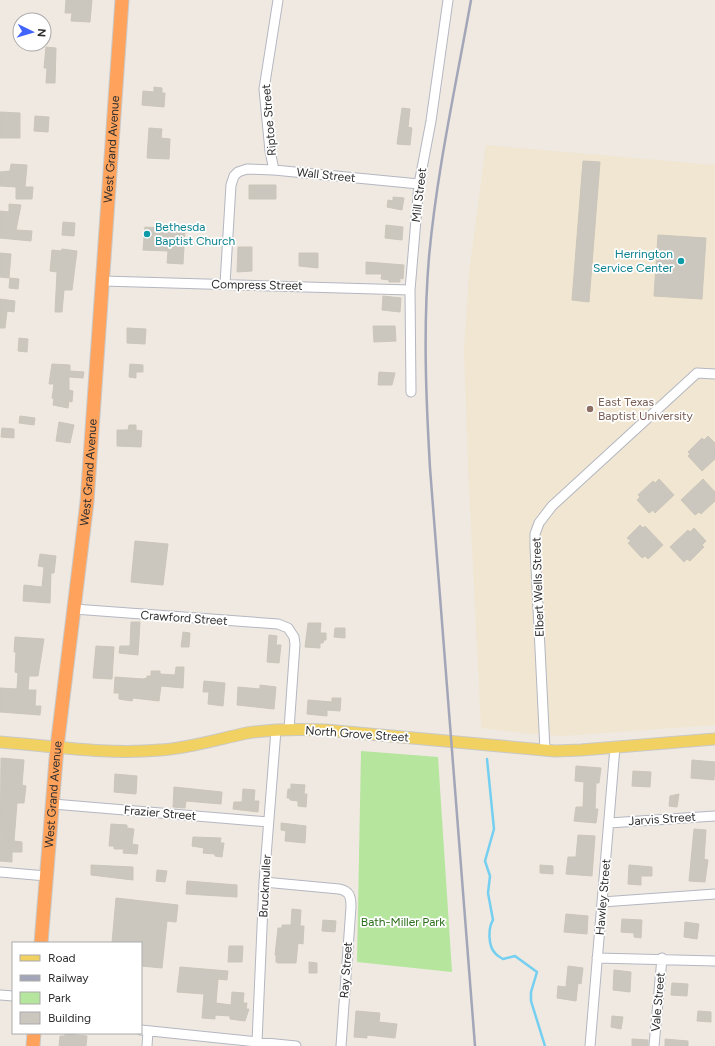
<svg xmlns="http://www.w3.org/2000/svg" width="715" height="1046" font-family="Figtree,sans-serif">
<rect width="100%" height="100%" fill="#efe9e1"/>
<path fill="#f0e6d1" d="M486,145l229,20v560l-152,11 -32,-2 -50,-6 -13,-260 -4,-118 5,-78z"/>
<path fill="#b6e59e" d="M361,751l77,6 14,215 -95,-10z"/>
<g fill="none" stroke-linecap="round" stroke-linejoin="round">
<path stroke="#75cff0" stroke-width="2.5" d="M487,759l7,70 -9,32 5,15 -2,17 5,27c-5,8 -5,26 2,33 2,3 5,4 8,6l12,-3 22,16 -6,20v9l14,45"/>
</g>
<path fill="#cbc7bf" stroke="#cbc5ba" d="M66,0h26l-2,22 -19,-1 1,-8h-7z
M46,47l10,1 -1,35h-9l1,-15h-3z
M154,87l8,1v5h3l-1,14 -22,-2 1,-14 11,1z
M402,108l8,1 -2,18 4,1 -2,17 -13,-1z
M0,112l20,1v25h-20z
M35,116l14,1 -1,15 -14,-1z
M149,128l13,1 -1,9 9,1 -1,20 -22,-1z
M583,161l17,1 -11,140 -17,-2z
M11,164l16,1 -2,22h8l-1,12h-16v-12l-16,-1v-14l10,-1z
M249,185h27v14h-27z
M393,197l11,1 -2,12 -15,-3 1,-7 5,1z
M9,204l12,1 -5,25 16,1 -1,10 -31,-3v-27l9,1z
M63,222l12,1 -1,13 -12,-1z
M386,225l17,2 -1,13 -17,-2z
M145,227l40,3 -2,34 -16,-1 1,-12 -25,-1z
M658,235l48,3 -4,61 -48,-3z
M238,247h14v24l-15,1z
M62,249l15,2 -5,39h-8l-2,22h-7l2,-40 -7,-1 2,-21 9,1z
M0,253l11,1 -2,24 -9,-1z
M299,253h19v15l-19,-2z
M366,262l38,3 -1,14 -3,-1v4h-11v-2l-8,-1 1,-5h-16z
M10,278l9,1 -1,10 -9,-1z
M383,296l18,2 -1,14 -18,-2z
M0,299l15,2 -1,11 -7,-1 -2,17h-5z
M373,326h22l1,15 -22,1z
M127,328l19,1 -1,15 -18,-1z
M19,338l9,1 -1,13 -9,-1z
M52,364l18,1v6l14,1 -1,6 -14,-1v13l4,1 -1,11 -3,-1 -1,7 -15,-3 1,-6 -2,-1 2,-14h-5z
M130,364l13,1v7h-7v6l-7,-1z
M379,372l16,1 -3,12h-14z
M20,416l15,2 -1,7 -15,-2z
M59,422l15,3 -4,18 -14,-2z
M129,425h7v5l6,1 -1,16 -24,-1v-16h11z
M2,428l12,1v9l-13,-1z
M708,436l7,7v16l-13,12 -14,-15 2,-2 -2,-2 14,-14 2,2z
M659,479l15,16 -19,18 -2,-3 -4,3 -12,-13 3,-3 -2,-2 15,-14 2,2z
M703,479l12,13v9l-14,13 -2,-2 -4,3 -14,-15z
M640,525l3,3 2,-2 18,19 -15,14 -3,-3 -3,2 -14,-15 3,-2 -4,-3z
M694,528l12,13 -4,4 2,2 -14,14 -3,-2 -3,3 -14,-15 18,-17 2,2z
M135,541l33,3 -5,41 -32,-3z
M40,554l16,2 -2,17h-3l-1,30 -27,-2 1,-16 18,2 2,-20 -6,-1z
M131,622h9l-2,33 -19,-2 1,-7h10z
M308,623h13l-1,10h6v7h-2l-1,3h-3v5l-15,-1z
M335,628h10v10l-11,-1z
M183,632l7,1 -1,14h-8z
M269,635l8,1 -1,9h5l-2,18 -12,-1z
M15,637l29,2 -6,37h-9l-1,14h8l-1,16h6l-1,9 -40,-3v-24l17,1 1,-16 -3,-1 1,-20h-2z
M96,646l18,1 -2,32 -19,-1z
M176,667h8l-1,21 -22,-2 -2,15 -26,-3 -1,3 -7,-1 -6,-1v-6h-5l1,-16 28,2 4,-1v-2h4v-5h9v3l15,1z
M204,681l21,2 -2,23 -15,-2 1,-12h-6z
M260,685l16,2 -2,22 -37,-4 1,-18 22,2z
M332,698h9l-1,13 -13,-1v6l-20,-2 1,-14 24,2z
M1,758l23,2 -2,25 4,1 -2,17h-7l-3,38 8,1v10h-10v10l-12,-1z
M692,760l23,2 -1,18 -23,-2z
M576,766l25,2 -2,15h-3l-1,26h3l-2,14 -22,-2 2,-14h7l1,-25 -9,-1z
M633,771l18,1 -1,15 -18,-1z
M115,774l22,2 -1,18 -22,-2z
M291,784l14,1 -1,9h3l-1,13 -8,-1v-5l-8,-1v-2h-3l1,-9h3z
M174,787l48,5 -1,12 -35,-3 -1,7 -12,-1z
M243,789l12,1 -1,11h5l-1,11 -25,-3 1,-7h8z
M679,794l-2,13 -8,-1 1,-10z
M281,823l25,3 -1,17 -20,-2 1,-10 -5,-1z
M111,824l16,1v3l7,1 -2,15 6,1 -1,9 -14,-1 1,-4h-10v-3h-5z
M694,829l12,1 -2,29 4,1 -3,22 -16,-1z
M578,835l17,1 -3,40 -26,-2 2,-17h8z
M193,837l28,1 -1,5h4l-2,14 -7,-1v-2l-12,-1 1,-5 -12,-2z
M91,865l42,2v13l-42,-5z
M540,865l13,1v8l-13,-1z
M629,865l23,2v9h-11v9l-13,-1z
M157,870l10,1 -2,11 -9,-1z
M187,881l50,4v12l-51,-3z
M116,898l62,7 -2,17 -9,-1 -5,47 -21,-2v-23h-29z
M292,909l9,1 -1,16h4l-1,18 -5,-1 -2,20h-18l-2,-1v-7h-1l3,-27h4v-3h9z
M566,914l22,2 -1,18 -23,-2z
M622,919l20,1 -1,18 -7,-1v-4l-13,-1z
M323,920l13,1 -1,11 -13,-1z
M685,922l14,2 -2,15 -13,-2z
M229,946h14l-1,16h-14z
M309,962l8,1v10h-8z
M568,966l15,2 -2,16 -3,-1 -2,18 -19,-3 1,-12 8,1z
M180,967l48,4 -1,9 -9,-1 -2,24 15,2 1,-13 12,1 -1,10h4l-1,6h3l-4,12 -15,-2v-3l-15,-1v4l-13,-1 2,-24 -27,-2z
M614,970l17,2 -1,20 -17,-2z
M672,983l16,1 -1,12 -16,-1z
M356,1011l24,2 -1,9 18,2 -2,14 -28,-3v3l-13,-1z
M698,1011l13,1v10l-14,-1z
M612,1016l11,1 -2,12 -10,-2z
M65,1034l22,2 -1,10h-27l1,-10h5z
M632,1039l16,1v6h-16z
M665,1039l23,2v5h-23z"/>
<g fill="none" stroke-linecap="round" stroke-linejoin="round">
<g stroke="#b4b7c1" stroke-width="11">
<path id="minor" d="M274,170l-4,-19 -6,-62 14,-89
M103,281l307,9
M225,284l6,-99 3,-9 4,-4 9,-3 27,1 145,14
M411,392l-1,-102 9,-106 12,-63 17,-121
M74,609l204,15 10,4 6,9 1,7 -6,85
M545,750l-10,-203v-13l4,-11 13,-17 145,-133 18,1
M53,804l215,18
M609,823l106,-7
M0,872l46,4
M264,882l75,7c11,2 12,8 12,18l-10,139
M602,902l113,-8
M597,958l118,3
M0,995l13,1
M141,1030l155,16
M257,1042l7,-160 12,-152
M147,1046l1,-15
M590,1046l25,-299
M654,1046l8,-88"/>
</g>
<g stroke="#c9c9c9" stroke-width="13">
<path id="major" d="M0,742c53,4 107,13 160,8 30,-2 58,-11 87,-17 26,-4 52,-4 78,-3l230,21 26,-1 134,-11"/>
</g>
<g stroke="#c9c9c9" stroke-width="15">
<g id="highway">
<path id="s1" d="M41,943l16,-196 30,-245 35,-502"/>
<path d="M33,1046l1,-13"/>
</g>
</g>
<use href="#minor" stroke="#fff" stroke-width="9"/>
<use href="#major" stroke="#f2d163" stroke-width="11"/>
<use href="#highway" stroke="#ffa35c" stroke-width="13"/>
<path stroke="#a3a6b8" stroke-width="2.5" d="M471,0c-15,85 -34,170 -42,257 -6,71 -3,141 1,211l45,578"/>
</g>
<g fill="#0f9aa8" stroke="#fff" stroke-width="1.5">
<circle cx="147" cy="234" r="4"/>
<circle cx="681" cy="261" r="4"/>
</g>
<circle fill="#8d6e63" stroke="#fff" stroke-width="1.5" cx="590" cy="409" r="4"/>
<g text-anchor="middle" stroke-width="3.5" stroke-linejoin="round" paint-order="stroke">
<g font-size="12" fill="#2e2e2e" stroke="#fff">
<text transform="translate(269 120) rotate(-95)" y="4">Riptoe Street</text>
<text dy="4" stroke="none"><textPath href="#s1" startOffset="797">West Grand Avenue</textPath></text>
<text transform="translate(326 175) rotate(6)" y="4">Wall Street</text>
<text transform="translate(419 195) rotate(-83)" y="4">Mill Street</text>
<text transform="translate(257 285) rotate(1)" y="4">Compress Street</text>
<text dy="4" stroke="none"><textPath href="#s1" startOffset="473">West Grand Avenue</textPath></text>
<text transform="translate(538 587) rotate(-92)" y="4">Elbert Wells Street</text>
<text transform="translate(184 618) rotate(4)" y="4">Crawford Street</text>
<text transform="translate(357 734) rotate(4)" y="4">North Grove Street</text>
<text dy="4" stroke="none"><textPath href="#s1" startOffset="149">West Grand Avenue</textPath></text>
<text transform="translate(160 813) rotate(5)" y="4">Frazier Street</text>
<text transform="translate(662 819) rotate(-4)" y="4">Jarvis Street</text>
<text transform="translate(265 886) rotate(-87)" y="4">Bruckmuller</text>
<text transform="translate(603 897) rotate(-85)" y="4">Hawley Street</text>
<text transform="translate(346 970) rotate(-86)" y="4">Ray Street</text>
<text transform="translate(658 1002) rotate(-85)" y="4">Vale Street</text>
</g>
<g font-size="12" fill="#0d838f" stroke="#fff" text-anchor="start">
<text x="155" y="231">Bethesda<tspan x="155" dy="14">Baptist Church</tspan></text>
<text x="673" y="258" text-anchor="end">Herrington<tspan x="673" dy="14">Service Center</tspan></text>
</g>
<g font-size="12" fill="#785e54" stroke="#fff" text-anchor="start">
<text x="598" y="406">East Texas<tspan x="598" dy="14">Baptist University</tspan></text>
</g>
<g font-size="12" fill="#2c6e1b" stroke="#fff">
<text x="403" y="926">Bath-Miller Park</text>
</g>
</g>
<rect x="12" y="942" width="130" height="92" fill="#ffffff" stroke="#ababab"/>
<rect x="20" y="955" width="20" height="6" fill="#f2d163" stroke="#ababab"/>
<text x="48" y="962" font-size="12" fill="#2e2e2e">Road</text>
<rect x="20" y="975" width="20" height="6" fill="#a3a6b8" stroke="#ababab"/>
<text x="48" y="982" font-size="12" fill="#2e2e2e">Railway</text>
<rect x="20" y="992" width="20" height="12" fill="#b6e59e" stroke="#ababab"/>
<text x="48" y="1002" font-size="12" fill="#2e2e2e">Park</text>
<rect x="20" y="1012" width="20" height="12" fill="#cbc7bf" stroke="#ababab"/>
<text x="48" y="1022" font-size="12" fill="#2e2e2e">Building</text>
<g transform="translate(32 32) rotate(95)"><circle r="19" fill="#ffffff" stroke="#ababab"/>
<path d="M0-3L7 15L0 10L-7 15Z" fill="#4264fb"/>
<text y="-6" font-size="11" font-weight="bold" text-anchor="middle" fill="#2e2e2e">N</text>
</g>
</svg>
